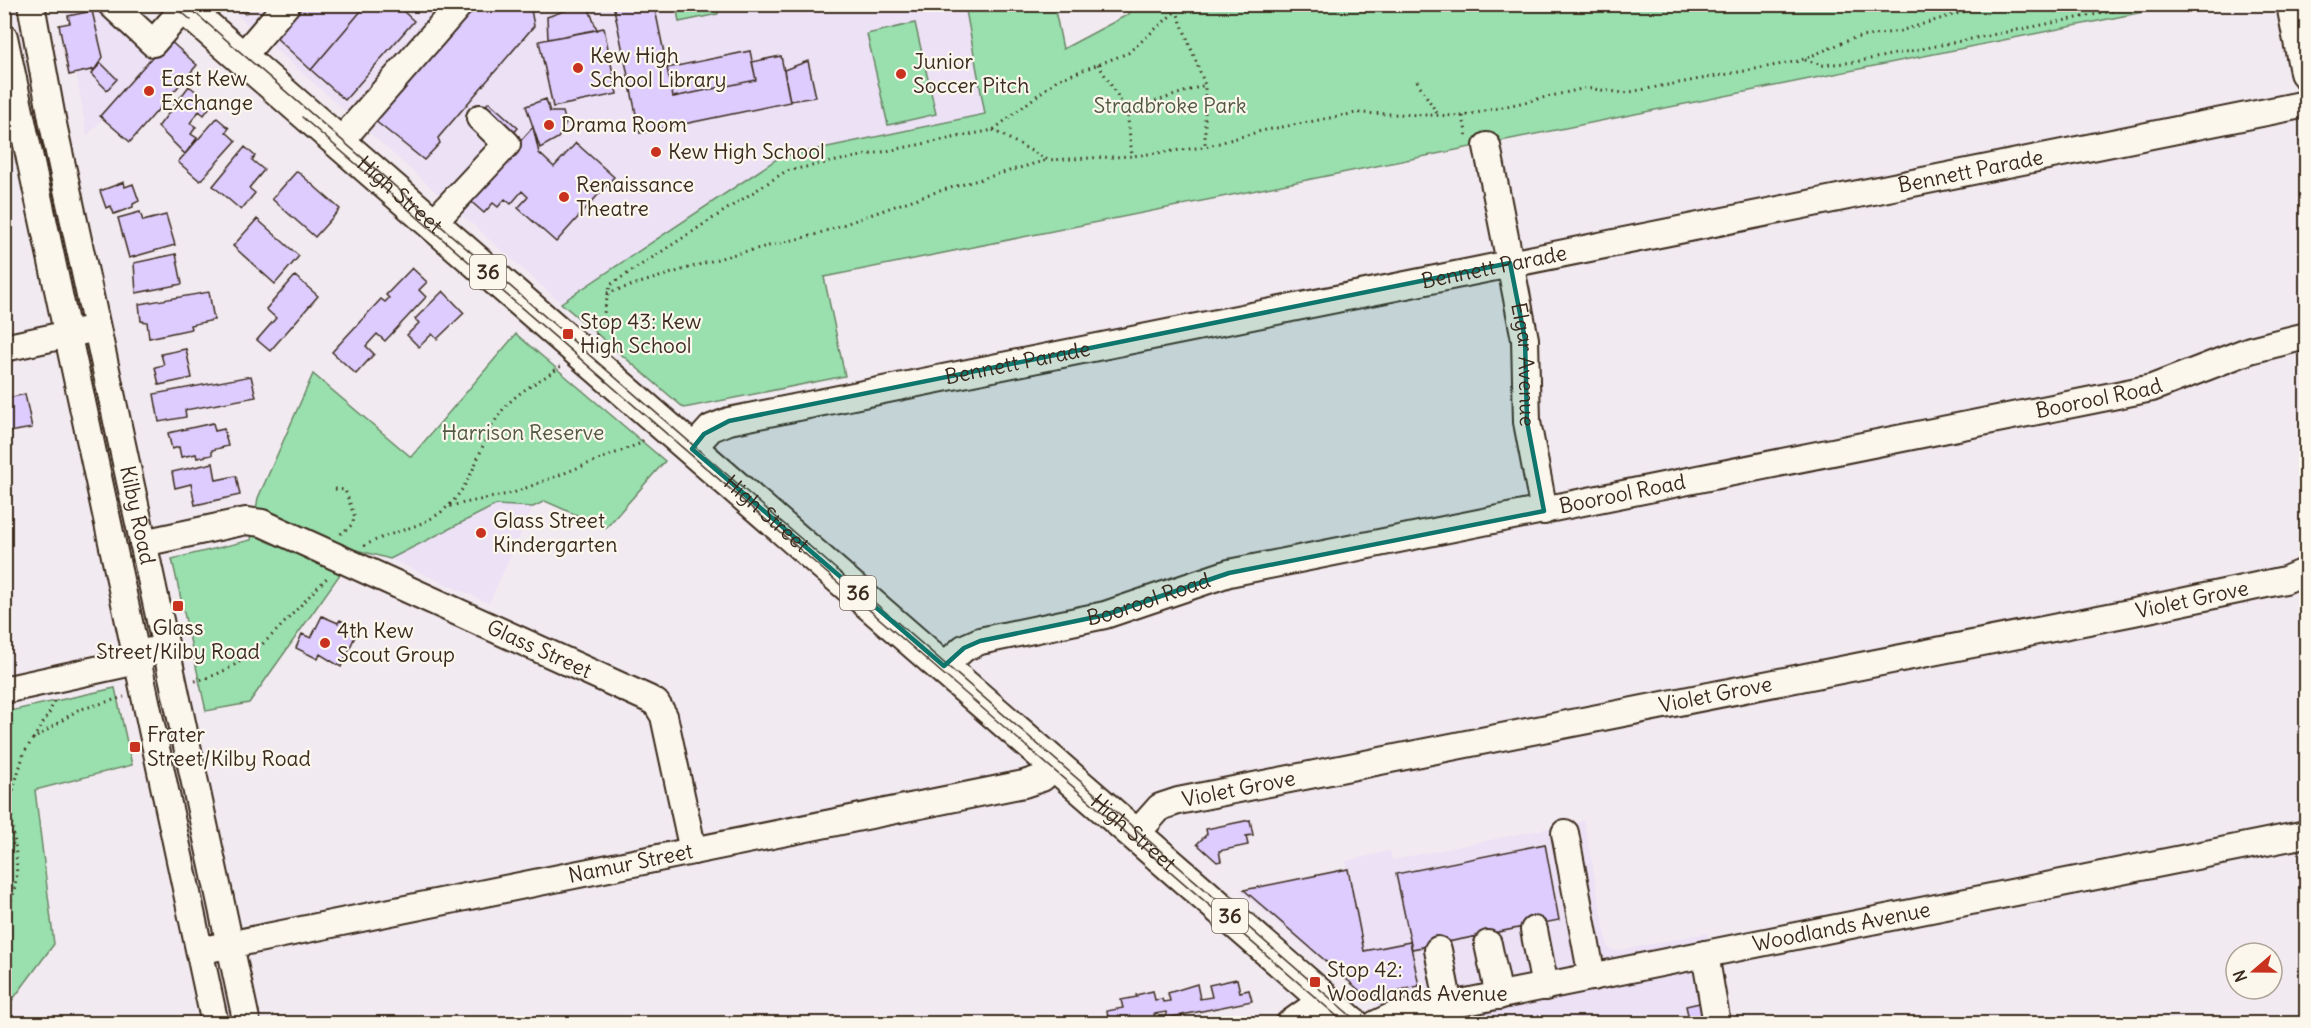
<svg xmlns="http://www.w3.org/2000/svg" width="2311" height="1028" font-family="Delius,sans-serif">
<rect width="100%" height="100%" fill="#f2eaf1"/>
<filter id="ink" filterUnits="userSpaceOnUse"><feTurbulence type="fractalNoise" baseFrequency=".0167" numOctaves="2"/><feDisplacementMap in="SourceGraphic" scale="12" xChannelSelector="R" yChannelSelector="G"/><feConvolveMatrix kernelMatrix="1 2 1 2 8 2 1 2 1" color-interpolation-filters="sRGB"/></filter>
<g filter="url(#ink)">
<path fill="#ece1f5" d="M65,5h61l46,37 -85,94z
M226,5h739l21,109 -206,43 -219,146z
M496,505l37,2 -44,96 -99,-44z
M1584,821l24,127 9,3 90,-18 15,90h-325l-157,-132 108,-22 -2,-8 44,-10 2,9z"/>
<path fill="#99e0ae" stroke="#6a8566" stroke-width="1.5" d="M1135,4l1043,1 -1354,272 21,99 -161,32 -123,-105 219,-146 205,-43 -20,-109h89l9,44 66,-35z
M676,5h41l1,9 -39,8z
M915,23l21,91 -48,11 -21,-91z
M516,334l149,127 -59,67 -61,-27 -12,6 -37,-2 -106,54 -33,-9 -108,153 -43,8 -34,-152 79,-19 7,-42 55,-124 98,83z
M115,688l17,77 -97,25 19,154 -49,66v-298z"/>
<path fill="#deccfe" stroke="#3b2a1e" stroke-width="1.5" d="M233,4h20l-8,10z
M295,4h72l-56,66 -38,-35z
M367,4h28l19,17 -69,79 -34,-30z
M465,4h65l4,22 -96,112 2,5 -16,17 -55,-44z
M583,4h4l10,26 -49,9 -1,-22z
M613,4h41l19,93 83,-17 -4,-18 29,-6 9,46 -150,31z
M92,11l11,46 -8,12 -26,6 -10,-50 11,-2 -2,-7z
M604,28l13,66 -64,13 -14,-66z
M168,39l29,26 -67,77 -30,-26z
M750,51l6,29 -83,17 -6,-29z
M808,61l8,36 -26,4 -6,-31z
M101,63l16,16 -10,11 -16,-16z
M189,86l23,18 -8,11 -5,-4 -9,12 6,4 -5,7 6,4 -12,16 -27,-27z
M546,99l4,13h13l3,11 -8,15 -18,10 -14,-42z
M489,102l29,26 -8,9 -29,-27z
M217,118l12,10 -3,4 10,9 -36,40 -22,-19z
M533,127l6,26 15,14 22,-24 38,34 -58,65 -38,-34 10,-11 -6,-6 -11,13 -6,-5 -7,8 -5,-4 -9,10 -16,-14z
M245,147l10,9 -3,4 12,10 -15,18 6,5 -14,17 -28,-24z
M297,171l43,38 -25,28 -43,-38z
M124,182l1,5 8,-3 6,17 -6,3v3l-19,7 -3,-8 -5,2 -6,-17z
M140,212l3,9 23,-6 9,30 -46,13 -11,-40z
M257,219l42,37 -24,28 -42,-38z
M176,254l6,30 -46,9 -2,-30z
M412,268l15,14 -8,8 7,7 -41,44 -8,-7 -11,12 8,8 -18,20 -24,-22 49,-53 4,3 4,-4 -3,-3z
M295,276l23,20 -48,55 -13,-11 19,-22 -10,-9z
M443,291l21,22 -27,26 -5,-5 -13,13 -12,-12 12,-12 -4,-4z
M209,292l5,28 -24,5 1,4 -42,9 -2,-16 -6,-1 -2,-17z
M186,349l6,29 -33,7 -4,-18 9,-2 -3,-11z
M251,376l5,21 -71,13 1,7 -27,5 -5,-28z
M25,394l7,34 -28,5v-34z
M213,423l2,8 9,-2 4,17 -16,4v5l-15,3 -1,-4 -15,3 -2,-10 -7,2 -4,-16z
M213,463l3,17 20,-4 4,19 -45,10 -4,-21 -16,4 -3,-16z
M322,616l16,7 2,-3 14,7 -1,3 4,2 -16,35 -21,-13 -2,5 -22,-11 6,-14 9,4z
M1250,820l3,15 -7,1 2,9 -29,6 2,10 -4,1 -20,-18 10,-10 -1,-5z
M1545,844l14,76 -147,29 -16,-75z
M1348,869l16,82 46,-9 9,44 -52,11 -123,-107z
M1237,979l3,13 9,-2 3,11 -85,17 -1,-6 -12,2 2,7 -14,3h-33l-2,-13 16,-3 -2,-8 16,-3 -1,-2 17,-4 2,9 7,-1 1,3 7,-1 -2,-8 29,-9 3,15 12,-2 -3,-12z
M1704,1002l4,22h-44l25,-5 -3,-13z"/>
<g fill="none" stroke-linecap="round" stroke-linejoin="round">
<g stroke="#3b2a1e" stroke-width="30">
<g id="minor">
<path id="s1" d="M31,4l22,120 194,900"/>
<path d="M111,4l42,39 31,-35"/>
<path d="M4,37l211,987"/>
<path d="M241,58l46,-54"/>
<path d="M339,143l121,-139"/>
<path id="s2" d="M1487,146l38,193 2,83 17,89"/>
<path d="M432,224l75,-80 -27,-26"/>
<path d="M4,348l79,-17"/>
<path id="s3" d="M692,449l19,-21 18,-7 1577,-317"/>
<path id="s4" d="M143,543l103,-22 16,2 387,176 7,4 8,13 29,135"/>
<path id="s5" d="M944,666l20,-18 16,-7 125,-26 124,-42 923,-185 98,-38 56,-14"/>
<path d="M4,690l133,-29 14,-10"/>
<path d="M1565,833l27,144"/>
<path id="s6" d="M1136,834l24,-27 18,-6 956,-189 151,-32 21,-9"/>
<path d="M1534,930l11,57"/>
<path d="M1488,944l11,52"/>
<path id="s7" d="M213,948l811,-164 18,-6 16,-14"/>
<path d="M1438,950l11,56"/>
<path d="M1705,954l12,70"/>
<path d="M1289,1024l35,-25"/>
<path id="s8" d="M1376,1024l15,-7 915,-183"/>
</g>
</g>
<g stroke="#3b2a1e" stroke-width="36">
<g id="major">
<path id="s9" d="M180,4l1173,1020"/>
<path d="M2293,4l13,68"/>
</g>
</g>
<path stroke="#3b2a1e" stroke-width="3" stroke-dasharray="1.5 4.5" stroke-linecap="butt" d="M1174,4l31,81v62
M1805,60l18,5 32,-3 293,-58
M1098,64l29,47 5,45
M1417,81l21,34
M1127,111l78,-26
M1463,116l4,22
M993,130l55,30 84,-4 73,-9 56,-16 95,-18 107,3 123,-28 38,5 175,-32 55,-23 46,-7 89,-27
M607,293l124,-38 83,-20 112,-40 121,-35
M596,335l5,-8 9,-42 176,-114 207,-41 64,-50 71,-27 56,-49
M335,489l10,1 9,25 -1,9 -15,12
M450,506l63,-13 126,-49 4,-4
M364,546c26,-15 61,-18 83,-39 28,-25 32,-63 52,-92 16,-24 40,-32 62,-49
M195,681c59,-13 93,-66 134,-105
M33,739l17,-27 4,-12
M4,805l6,-5 14,-47 8,-13 46,-30 46,-13
M4,835l10,10
M4,917c23,-44 8,-71 6,-117"/>
<use href="#minor" stroke="#fbf7ec" stroke-width="26"/>
<use href="#major" stroke="#fbf7ec" stroke-width="32"/>
<path stroke="#3b2a1e" stroke-width="1.5" d="M172,4l19,16
M185,4l1175,1020
M302,117l1044,907"/>
</g>
</g>
<path fill="#0f766e" fill-opacity="0.2" stroke="#0f766e" stroke-width="4.5" stroke-linejoin="round" d="M1510,263l15,76 2,83 17,89 -315,62 -124,42 -125,26 -16,7 -20,18 -252,-217 12,-15 25,-13z"/>
<g fill="#c8321e" stroke="#fbf7ec" stroke-width="2">
<circle cx="578" cy="68" r="6"/>
<circle cx="901" cy="74" r="6"/>
<circle cx="149" cy="91" r="6"/>
<circle cx="549" cy="125" r="6"/>
<circle cx="656" cy="152" r="6"/>
<circle cx="564" cy="197" r="6"/>
<rect x="562" y="328" width="12" height="12" rx="3"/>
<circle cx="481" cy="533" r="6"/>
<rect x="172" y="600" width="12" height="12" rx="3"/>
<circle cx="325" cy="643" r="6"/>
<rect x="129" y="741" width="12" height="12" rx="3"/>
<rect x="1309" y="976" width="12" height="12" rx="3"/>
</g>
<g text-anchor="middle" stroke-width="4.5" stroke-linejoin="round" paint-order="stroke">
<g fill="#fbf7ec" stroke="#75685c" stroke-width="1.5">
<rect x="470" y="255" width="36" height="34" rx="4.5"/>
<rect x="840" y="576" width="36" height="34" rx="4.5"/>
<rect x="1212" y="899" width="36" height="34" rx="4.5"/>
</g>
<g font-size="20" font-weight="bold" fill="#3b2a1e">
<text x="488" y="279">36</text>
<text x="858" y="600">36</text>
<text x="1230" y="923">36</text>
</g>
<g font-size="21" fill="#3b2a1e" stroke="#fbf7ec" text-anchor="start">
<text x="590" y="63">Kew High<tspan x="590" dy="24">School Library</tspan></text>
<text x="913" y="69">Junior<tspan x="913" dy="24">Soccer Pitch</tspan></text>
<text x="161" y="86">East Kew<tspan x="161" dy="24">Exchange</tspan></text>
<text x="561" y="132">Drama Room</text>
<text x="668" y="159">Kew High School</text>
<text x="576" y="192">Renaissance<tspan x="576" dy="24">Theatre</tspan></text>
<text x="580" y="329">Stop 43: Kew<tspan x="580" dy="24">High School</tspan></text>
<text x="493" y="528">Glass Street<tspan x="493" dy="24">Kindergarten</tspan></text>
<text x="178" y="635" text-anchor="middle">Glass<tspan x="178" dy="24">Street/Kilby Road</tspan></text>
<text x="337" y="638">4th Kew<tspan x="337" dy="24">Scout Group</tspan></text>
<text x="147" y="742">Frater<tspan x="147" dy="24">Street/Kilby Road</tspan></text>
<text x="1327" y="977">Stop 42:<tspan x="1327" dy="24">Woodlands Avenue</tspan></text>
</g>
<g font-size="21" fill="#525842" stroke="#fbf7ec">
<text x="1170" y="113">Stradbroke Park</text>
<text x="523" y="440">Harrison Reserve</text>
</g>
<g font-size="21" fill="#3b2a1e" stroke="#fbf7ec">
<text dy="7" stroke="none"><textPath href="#s3" startOffset="1314">Bennett Parade</textPath></text>
<text dy="7" stroke="none"><textPath href="#s9" startOffset="291">High Street</textPath></text>
<text dy="7" stroke="none"><textPath href="#s3" startOffset="828">Bennett Parade</textPath></text>
<text dy="7" stroke="none"><textPath href="#s3" startOffset="342">Bennett Parade</textPath></text>
<text dy="7" stroke="none"><textPath href="#s2" startOffset="222">Elgar Avenue</textPath></text>
<text dy="7" stroke="none"><textPath href="#s5" startOffset="1190">Boorool Road</textPath></text>
<text dy="7" stroke="none"><textPath href="#s5" startOffset="704">Boorool Road</textPath></text>
<text dy="7" stroke="none"><textPath href="#s1" startOffset="522">Kilby Road</textPath></text>
<text dy="7" stroke="none"><textPath href="#s9" startOffset="777">High Street</textPath></text>
<text dy="7" stroke="none"><textPath href="#s5" startOffset="218">Boorool Road</textPath></text>
<text dy="7" stroke="none"><textPath href="#s6" startOffset="1089">Violet Grove</textPath></text>
<text dy="7" stroke="none"><textPath href="#s4" startOffset="426">Glass Street</textPath></text>
<text dy="7" stroke="none"><textPath href="#s6" startOffset="603">Violet Grove</textPath></text>
<text dy="7" stroke="none"><textPath href="#s6" startOffset="117">Violet Grove</textPath></text>
<text dy="7" stroke="none"><textPath href="#s9" startOffset="1263">High Street</textPath></text>
<text dy="7" stroke="none"><textPath href="#s7" startOffset="426">Namur Street</textPath></text>
<text dy="7" stroke="none"><textPath href="#s8" startOffset="476">Woodlands Avenue</textPath></text>
</g>
</g>
<rect width="2311" height="1028" fill="none" stroke="#fbf7ec" stroke-width="24"/>
<rect x="12" y="12" width="2287" height="1004" fill="none" stroke="#3b2a1e" stroke-width="2" filter="url(#ink)"/>
<g transform="translate(2254 971) rotate(250)"><circle r="28" fill="#fbf7ec" stroke="#aea59a" stroke-width="1.5"/>
<path d="M0-4.5L10 22L0 15L-10 22Z" fill="#c8321e"/>
<text y="-9" font-size="16" font-weight="bold" text-anchor="middle" fill="#3b2a1e">N</text>
</g>
</svg>
